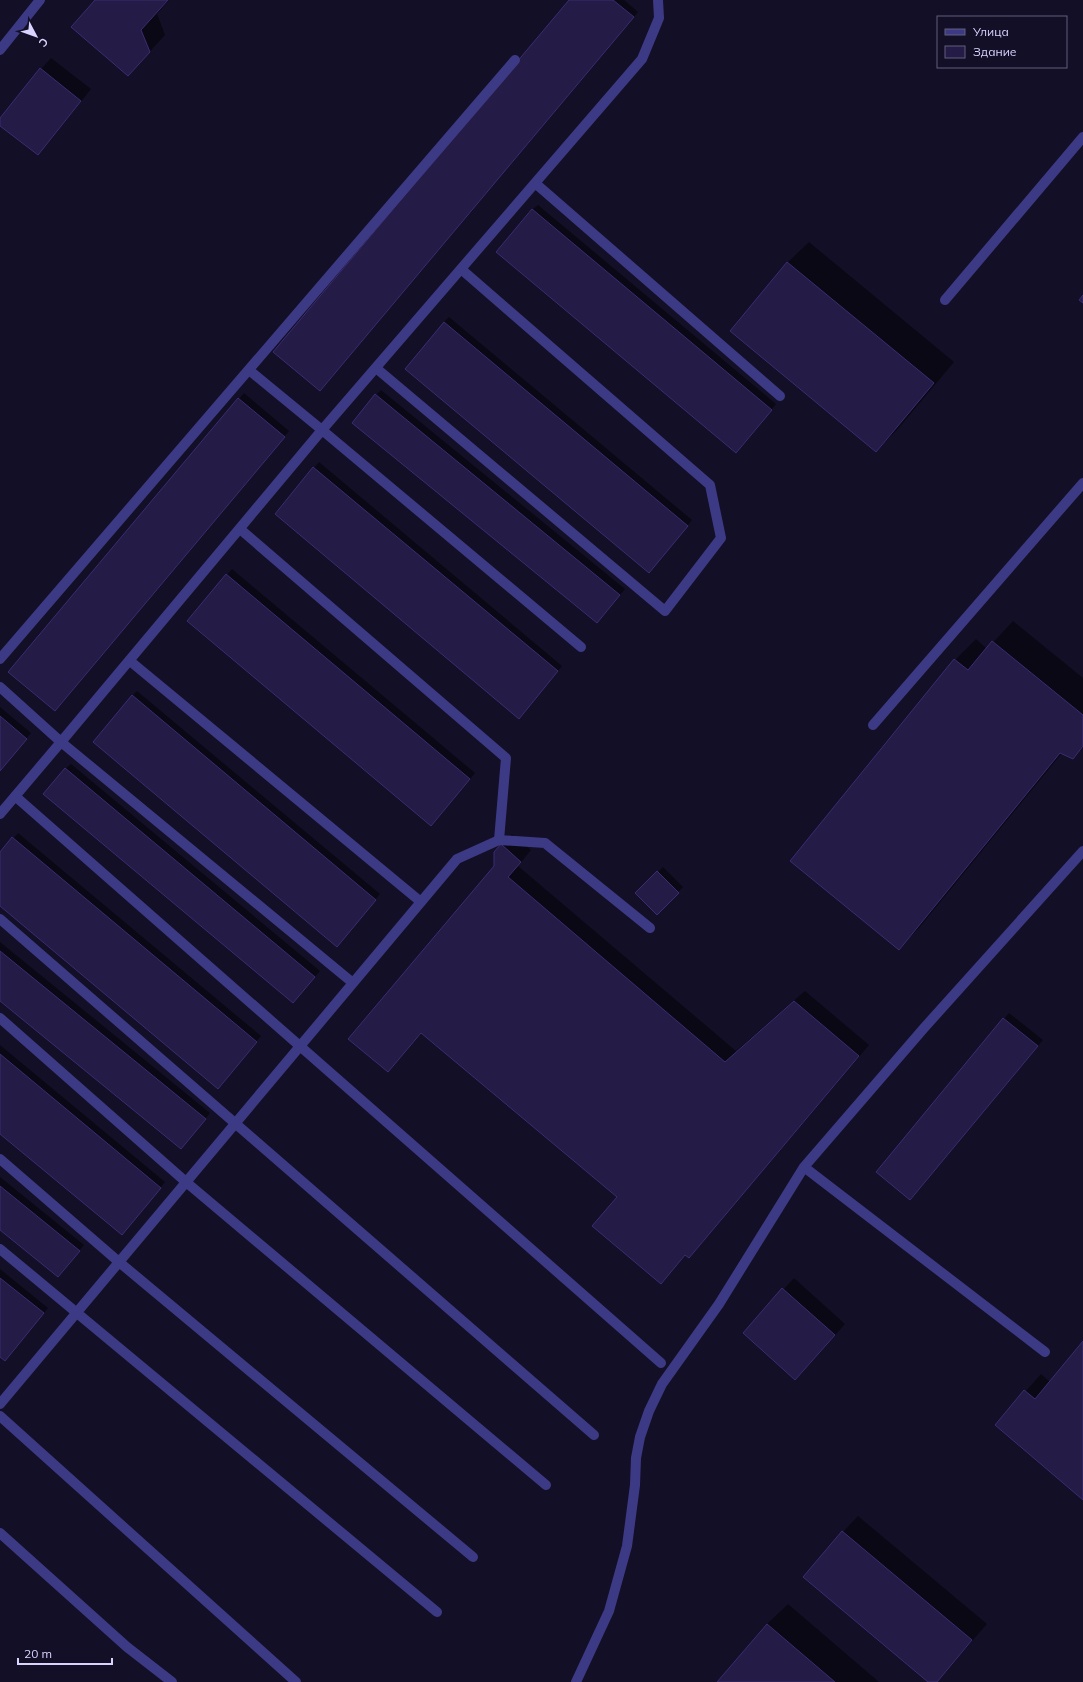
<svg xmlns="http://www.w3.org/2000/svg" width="1083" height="1682" font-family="Mulish,sans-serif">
<rect width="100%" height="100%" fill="#130f26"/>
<path fill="#0007" d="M96,0h73l-12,14 8,21 -37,40z
M570,0h54l14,12 -313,373z
M51,58l40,31 -43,54 -10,11 -38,-30v-4l41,-51z
M538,205l238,199 -35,43 -209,-237z
M809,242l145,120 -57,68 -21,21 -144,-120 56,-69z
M449,317l243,203 -43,52 -205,-250z
M381,390l244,199 -23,28 -226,-222z
M244,393l45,38 -229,274 -51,-33z
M319,462l243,204 -38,46 -248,-198z
M232,569l243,204 -38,46 -248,-198z
M1013,621l70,57v69l-11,11 -10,-5 -143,175 -20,20 56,-288 21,-21 11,10z
M137,691l243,203 -38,46 -210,-244z
M0,707l31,26 -31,37z
M71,764l249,207 -22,25 -233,-227z
M18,833l243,203 -43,52 -218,-183v-51z
M512,834l19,16 -13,16 218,185 69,-60 64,54 -170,201 -10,11 -3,-3 -25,28 -43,-85 -196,-164 -34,38 107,-205 6,-21z
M663,867l20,20 -26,26 -20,-20z
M0,942l210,171 -29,35 -181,-148z
M1009,1013l34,27 -133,159 -33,-28z
M0,1045l165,137 -38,47 -127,-97z
M0,1177l84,68 -26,31 -58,-47z
M0,1269l48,39 -38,46 -10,2z
M794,1278l51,46 -39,44 -62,-35z
M1083,1343v156l-87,-74 45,-51 9,8z
M858,1516l129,108 -51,58h-6l-87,-150z
M788,1604l91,78h-161l49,-58z"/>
<path fill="#241b47" stroke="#3b2d73" d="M95,0h73l-27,30 9,22 -22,24 -57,-49z
M569,0h44l21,17 -314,374 -47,-39z
M40,68l41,33 -43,54 -38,-29v-8z
M532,209l240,201 -36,43 -240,-201z
M787,262l147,121 -58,69 -146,-121z
M1083,295v8l-4,-3z
M444,322l244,204 -39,47 -244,-204z
M375,394l245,201 -23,28 -245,-200z
M238,398l47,39 -230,274 -47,-39z
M313,467l245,204 -39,48 -244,-205z
M226,574l244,205 -39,47 -244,-205z
M992,641l91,74v31l-10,13 -13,-6 -161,197 -109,-89 164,-202 14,11z
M132,695l244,205 -39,47 -244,-205z
M0,716l27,23 -27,32z
M65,768l250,209 -22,26 -250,-209z
M12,837l245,205 -39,47 -218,-183v-54z
M501,844l20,18 -13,15 217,185 69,-61 65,55 -170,202 -4,-3 -24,29 -69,-58 25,-29 -196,-164 -33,39 -40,-33 146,-173v-14z
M657,871l22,22 -22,22 -22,-22z
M0,951l206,168 -25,30 -181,-148z
M1003,1018l35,28 -128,154 -34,-28z
M0,1054l161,134 -39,47 -122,-101z
M0,1186l80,65 -22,26 -58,-47z
M0,1278l44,35 -39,48 -5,-4z
M782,1288l53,47 -40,45 -52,-47z
M1083,1341v159l-88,-75 29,-35 11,9z
M842,1531l130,109 -35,42h-9l-125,-105z
M767,1624l68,58h-118z"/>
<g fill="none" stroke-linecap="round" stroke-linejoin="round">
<path stroke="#3d3a85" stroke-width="10" d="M0,50l40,-50
M535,183l245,213
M945,300l138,-163
M376,368l289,243 56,-73 -11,-53 -249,-216
M249,370l73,60 320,-371 17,-41 -1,-18
M240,529l266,229 -7,82
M0,659l515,-599
M130,661l291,241
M0,687l61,55 261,-312 259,217
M873,725l210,-242
M15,796l646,567
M0,814l61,-72 292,241
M0,919l594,516
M0,1018l186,164 360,303
M0,1159l119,103 354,295
M804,1167l241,185
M0,1249l437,363
M0,1404l457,-545 42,-19 46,3 105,85
M0,1416l296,266
M0,1533l127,114 45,35
M576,1682l33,-71 18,-65 8,-61 1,-27 4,-21 9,-26 13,-27 57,-80 85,-137 120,-139 159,-177"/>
</g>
<rect x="937" y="16" width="130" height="52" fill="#130f26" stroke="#625e7d"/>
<rect x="945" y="29" width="20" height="6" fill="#3d3a85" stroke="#625e7d"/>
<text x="973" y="36" font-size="12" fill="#d9d4ff">Улица</text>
<rect x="945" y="46" width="20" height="12" fill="#241b47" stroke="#625e7d"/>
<text x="973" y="56" font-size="12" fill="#d9d4ff">Здание</text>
<g transform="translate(36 36) rotate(131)" stroke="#130f26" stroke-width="3" paint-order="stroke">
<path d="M0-3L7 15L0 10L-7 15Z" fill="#d9d4ff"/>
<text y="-6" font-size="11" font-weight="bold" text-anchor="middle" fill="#d9d4ff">С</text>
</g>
<path d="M18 1658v6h94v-6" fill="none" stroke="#d9d4ff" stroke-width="2"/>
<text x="24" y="1658" font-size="12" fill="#d9d4ff" stroke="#130f26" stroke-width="3" paint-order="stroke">20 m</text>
</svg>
